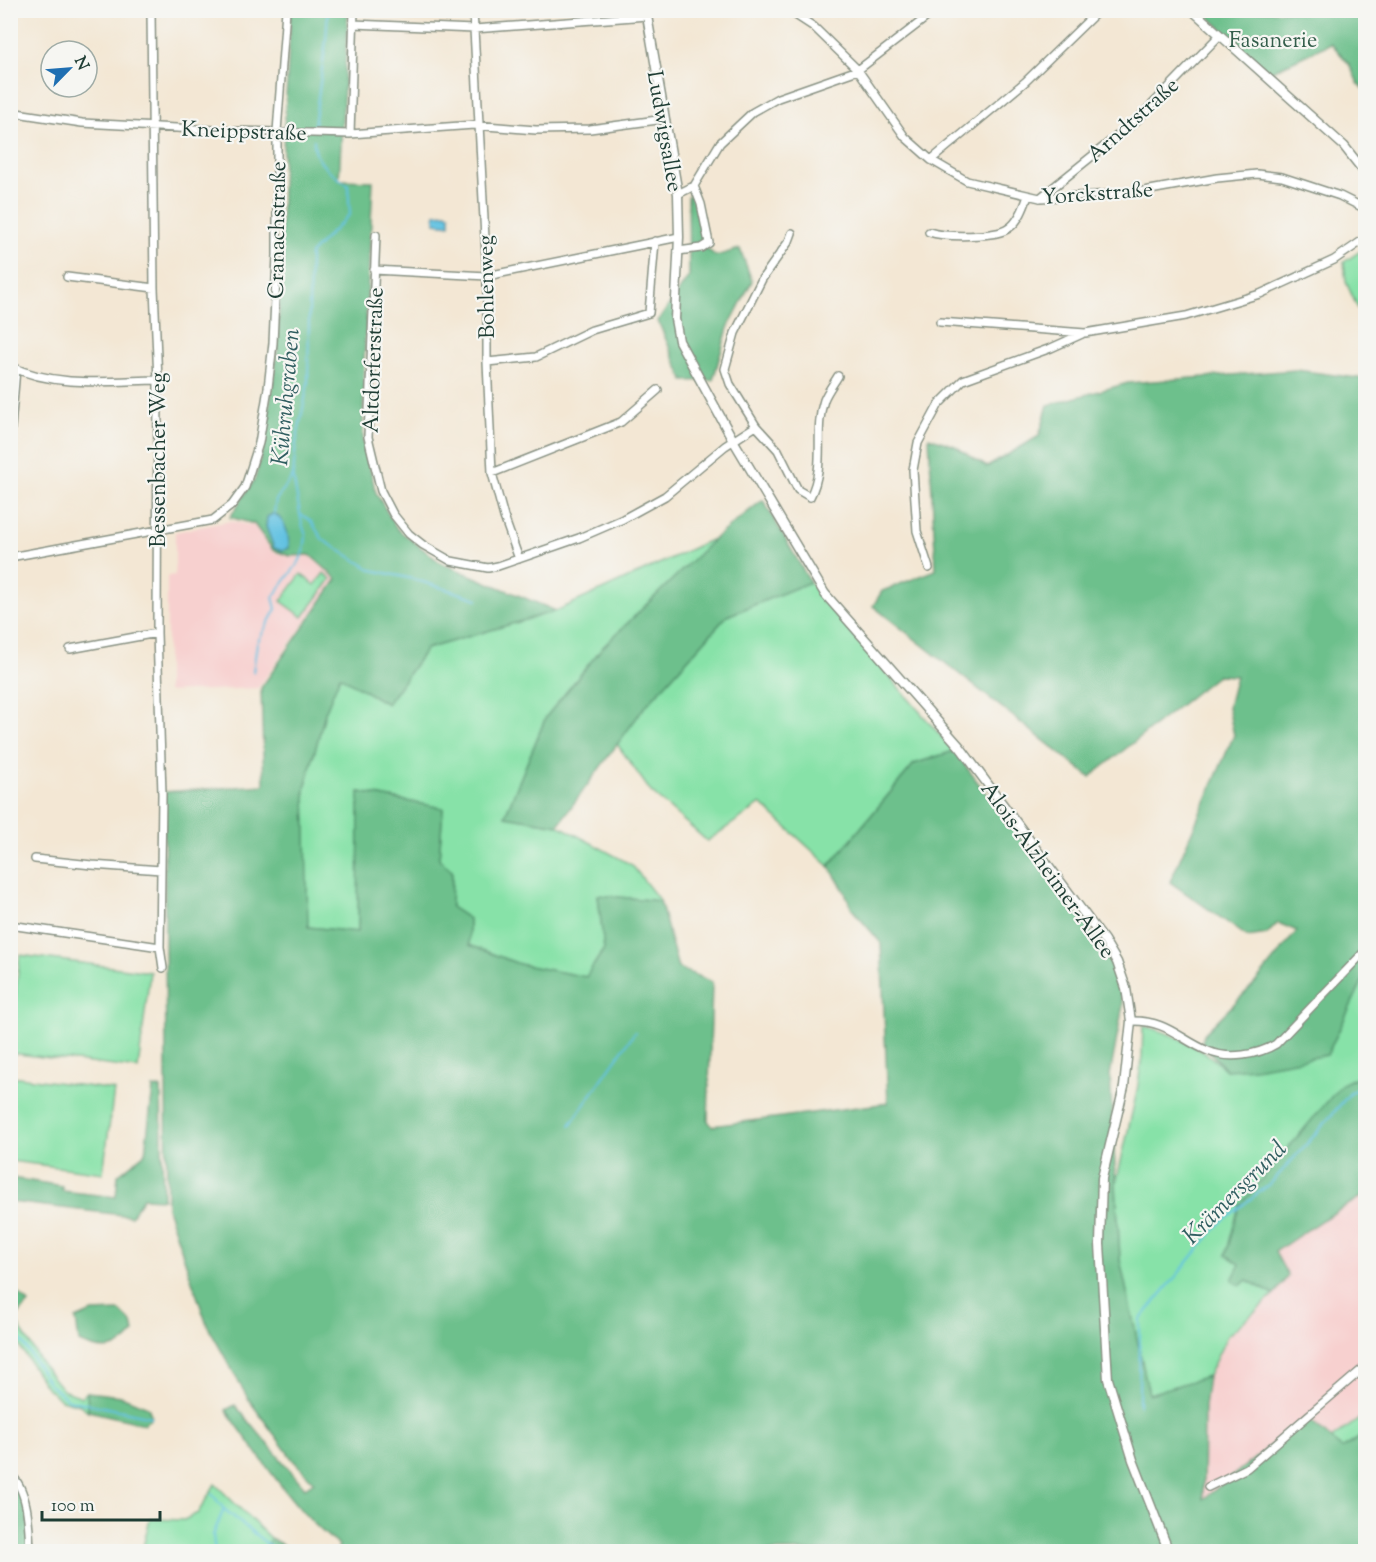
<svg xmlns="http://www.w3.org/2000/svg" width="1376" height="1562" font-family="'Sorts Mill Goudy',serif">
<rect width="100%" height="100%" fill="#f6f6f2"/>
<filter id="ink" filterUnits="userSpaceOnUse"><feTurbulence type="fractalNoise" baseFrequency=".0167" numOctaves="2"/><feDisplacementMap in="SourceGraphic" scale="12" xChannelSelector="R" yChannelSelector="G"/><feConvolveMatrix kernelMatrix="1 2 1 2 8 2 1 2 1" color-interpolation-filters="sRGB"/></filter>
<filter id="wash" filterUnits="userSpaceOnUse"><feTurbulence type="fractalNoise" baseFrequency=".008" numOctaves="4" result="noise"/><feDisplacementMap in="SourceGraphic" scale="24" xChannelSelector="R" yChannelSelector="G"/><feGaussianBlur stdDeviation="1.35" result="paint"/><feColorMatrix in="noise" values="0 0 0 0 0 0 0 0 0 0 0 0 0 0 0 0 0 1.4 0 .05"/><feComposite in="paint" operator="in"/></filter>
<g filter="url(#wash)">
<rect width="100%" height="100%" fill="#f3e7d4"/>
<path fill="#f7d0cf" d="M230,521l24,5 19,26 17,5 19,-1 27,23 -78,109 -91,4v-116l8,-1v-43z
M1365,1195v220l-34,24 -24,-22 -105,82 2,-92 4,-31 19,-40 47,-41 1,-43 47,-32z"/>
<path fill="#87e2a8" stroke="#53906e" stroke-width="1.5" d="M1365,248v63l-7,-2 -12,-27 -2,-20z
M715,538l-113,110 -56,69 -41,99 53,9 74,40 28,36 -62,-6 6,54 -18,28 -67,-13 -50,-19v-26l-18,-12 1,-36 -13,-12 4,-51 -83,-16 -2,140 -51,-5 -2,-139 20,-75 15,-37 47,28 39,-55 130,-38z
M324,573l7,6 -28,38 -22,-16 20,-27 14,11z
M810,582l10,15 134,154 -40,13 -85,102 -68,-62 -54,37 -56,-49 -34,-48 26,-35 84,-93z
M20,955l130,17 -12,97 -127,-16v-20z
M1365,976v97l-23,11 -102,180 7,16 27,15 -47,41 -19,40 -59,19 -29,-135 -4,-77 21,-92 5,-35 1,-30c26,5 65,25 83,44l101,-15z
M11,1076l103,14 -11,83 -92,-12z
M15,1320l29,47 19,23 19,7 5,-5 1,19 -8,-6 -19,-5 -16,-14 -34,-53 -1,-10z
M1365,1415v19l-23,15 -11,-10z
M215,1484l55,54 -3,13h-125l8,-32 34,1 14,-7z"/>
<path fill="#6dc08c" stroke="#467e60" stroke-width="1.5" d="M291,11h57l-9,169 34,1 -9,181 -1,79 13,52 21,36 44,34 115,48 -130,38 -39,55 -47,-28 -15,37 -20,75 3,139 50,5 1,-140 84,16 -4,51 13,12 -1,36 18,12v26l50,19 67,13 18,-28 -6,-54 62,6 18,67 34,14 -4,139 4,5 176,-23 -7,-160 -29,-34 -8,-19 -15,-24 85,-102 40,-13 143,188 13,22 9,24 4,20 -13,70 10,185 29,134 59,-18 -4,31 -1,92 104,-82 35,32 23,-15v117h-1028l2,-6c-42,-29 -82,-93 -113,-135l9,-5 70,83 9,-6 -21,-22 -44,-60 -42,-75 -40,-117 -3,-416 100,-7 -3,-97 76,-109 -27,-24 -20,1 -17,-6 -19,-26 -24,-7 25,-38 8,-30 15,-101 5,-198z
M1203,11h162v79l-7,-7 -9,-19 -18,-21 -63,30z
M695,195l11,53 10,8 24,-7 12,32 -24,47 -15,52 -29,1 -26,-60 31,-45 -1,-80z
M1296,370l69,9v597l-38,79 -72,13 -29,2 -24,-28 2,-8 51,-51 42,-52 -19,-8 -11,11 -19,3 -78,-55 64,-147 -6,-28 8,-31 -18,-1 -128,102 -217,-171 9,-15 54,-21 -7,-133 26,9 32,21 52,-31 9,-31 80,-22z
M763,500l47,82 -83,34 -84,93 -85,116 -53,-9 41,-99 56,-69 113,-110z
M1365,1073v122l-43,25 -47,32 13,24 -14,19 -27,-15 -7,6 -8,-6 8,-16 -14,-9 13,-49 103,-122z
M153,1088h8l2,111 -20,-1 -12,18 -120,-14v-24l51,8v5l54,6 2,-22 27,-22z
M10,1286l19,17 -18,20h-1z
M120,1311l12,12 2,9c-16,21 -33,20 -55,10l-3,-23 16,-7z
M87,1392l34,4 27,11 4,10 -8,7 -56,-13z
M10,1474c19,16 19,54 20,77h-19z
M270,1538l25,13h-28z"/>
<path fill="#64c2e2" stroke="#42808b" stroke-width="1.5" d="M446,213l4,1v11l-15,-2v-9z
M274,513c12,9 15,20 15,35l-7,3 -8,-3 -8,-21 1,-10z"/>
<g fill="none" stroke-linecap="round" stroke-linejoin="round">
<path stroke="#64c2e2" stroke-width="2" d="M314,126l12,-85 2,-31
M274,513l2,-13 17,-24
M302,515l8,5 13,20 49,30 41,9 65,20
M253,672l4,-29 19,-34 -3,-12 26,-35 5,-11 2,-15 -4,-12 -9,-48 3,-33 12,-60 2,-129 40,-40 -2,-29c-16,-12 -35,-22 -34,-45
M570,1125l65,-93
M10,1328l13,15 27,42 19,15 83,17
M1139,1405l1,-85 81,-98 50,-39 42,-46 38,-45 15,-7
M212,1494l12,15 53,43
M215,1552l-2,-17 11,-26"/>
</g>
</g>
<g filter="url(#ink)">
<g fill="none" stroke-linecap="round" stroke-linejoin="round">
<g stroke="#899284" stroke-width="10">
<path id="minor" d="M151,10l3,278 4,92 -1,253 5,161 -2,153 3,21
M473,10l14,266v86l5,111 12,44 15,42
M788,10l26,17 44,43 47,67 26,23 36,21 73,17 93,-5 84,-15 40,-4 25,3 58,19 26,13
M353,24l121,5 173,-13
M10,112l72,11 151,8 117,3 124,-9 62,5 54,-1 75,-10
M350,134l4,-124
M931,160l94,-78 74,-72
M678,194l16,-8 26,-43 33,-31 25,-14 80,-28 78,-60
M1040,198l97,-78 83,-85
M929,232c15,5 67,6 80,-4 10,-7 15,-20 19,-32
M792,233l-3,8 -27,38 -27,54 -10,36 5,15 26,42 22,24 20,40 12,7c17,-33 3,-65 14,-97 3,-8 10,-17 14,-24
M376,235l-8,202 13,54 12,23 16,20 14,11 28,16 37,7 10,-2 81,-28 44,-19 42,-23 60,-50 31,-20
M678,251l23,-3 8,-5 -8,-39 -7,-18
M10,264l3,1
M374,270l113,6 192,-39
M67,277l87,11
M940,322l145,11 101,-17 74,-22 74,-34 32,-22
M487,362l49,-5 56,-27 57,-17 6,-72
M10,366c45,22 99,15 148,14
M10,439l6,-70
M492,473l129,-51 37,-32
M10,557l203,-37 19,-15 13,-18 14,-44 9,-55 5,-45 4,-88v-123l9,-122
M929,568l-12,-37 -4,-61 5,-27 21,-39 24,-24 88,-32 31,-14
M70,649l87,-16
M35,859l57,6 69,5
M10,925l150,22
M1131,1021c36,-1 48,18 77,30 21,9 50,4 68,-7l90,-94
M10,1474c19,16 19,54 20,78
M1208,1487l39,-19 119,-102"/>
</g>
<g stroke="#899284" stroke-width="11">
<path id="tertiary" d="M646,10l32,184 1,43 -4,82 4,22 54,99 92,154 135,153 144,193 13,22 9,26 5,33 -7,66 -22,91 -2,66 8,135 25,81 36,92
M1192,10l152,136 22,28"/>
</g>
<use href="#minor" stroke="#fff" stroke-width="7"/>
<use href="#tertiary" stroke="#fff" stroke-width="8"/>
</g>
</g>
<g text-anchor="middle" stroke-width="4.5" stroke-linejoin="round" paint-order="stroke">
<g font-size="22" fill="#345e4b" stroke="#f6f6f2">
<text x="1273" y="47">Fasanerie</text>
</g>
<g font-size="22" fill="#1f3d34" stroke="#f6f6f2">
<text transform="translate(1132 119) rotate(-42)" y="8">Arndtstraße</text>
<text transform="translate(244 130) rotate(2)" y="8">Kneippstraße</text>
<text transform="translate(666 131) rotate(80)" y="8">Ludwigsallee</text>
<text transform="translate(1097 192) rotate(-4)" y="8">Yorckstraße</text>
<text transform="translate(276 230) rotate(-89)" y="8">Cranachstraße</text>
<text transform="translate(485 287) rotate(-91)" y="8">Bohlenweg</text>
<text transform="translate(372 360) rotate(-88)" y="8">Altdorferstraße</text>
<text transform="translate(157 460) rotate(-90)" y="8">Bessenbacher Weg</text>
<text transform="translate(1049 869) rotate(54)" y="8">Alois-Alzheimer-Allee</text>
</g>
<g font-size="24" font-style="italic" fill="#305e60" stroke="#f6f6f2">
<text transform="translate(285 397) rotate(-85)" y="8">Kühruhgraben</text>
<text transform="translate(1234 1192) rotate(-45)" y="8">Krämersgrund</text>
</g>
</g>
<rect width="1376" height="1562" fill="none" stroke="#f6f6f2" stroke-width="36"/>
<g transform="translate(69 69) rotate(65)"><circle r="28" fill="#f6f6f2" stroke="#a0aca6" stroke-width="1.5"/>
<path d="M0-4.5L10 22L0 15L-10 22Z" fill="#1f6fb2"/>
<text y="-9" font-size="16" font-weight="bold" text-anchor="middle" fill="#1f3d34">N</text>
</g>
<path d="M42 1511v9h118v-9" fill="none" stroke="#1f3d34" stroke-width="3"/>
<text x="51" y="1511" font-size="18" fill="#1f3d34" stroke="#f6f6f2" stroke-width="4.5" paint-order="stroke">100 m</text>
</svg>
